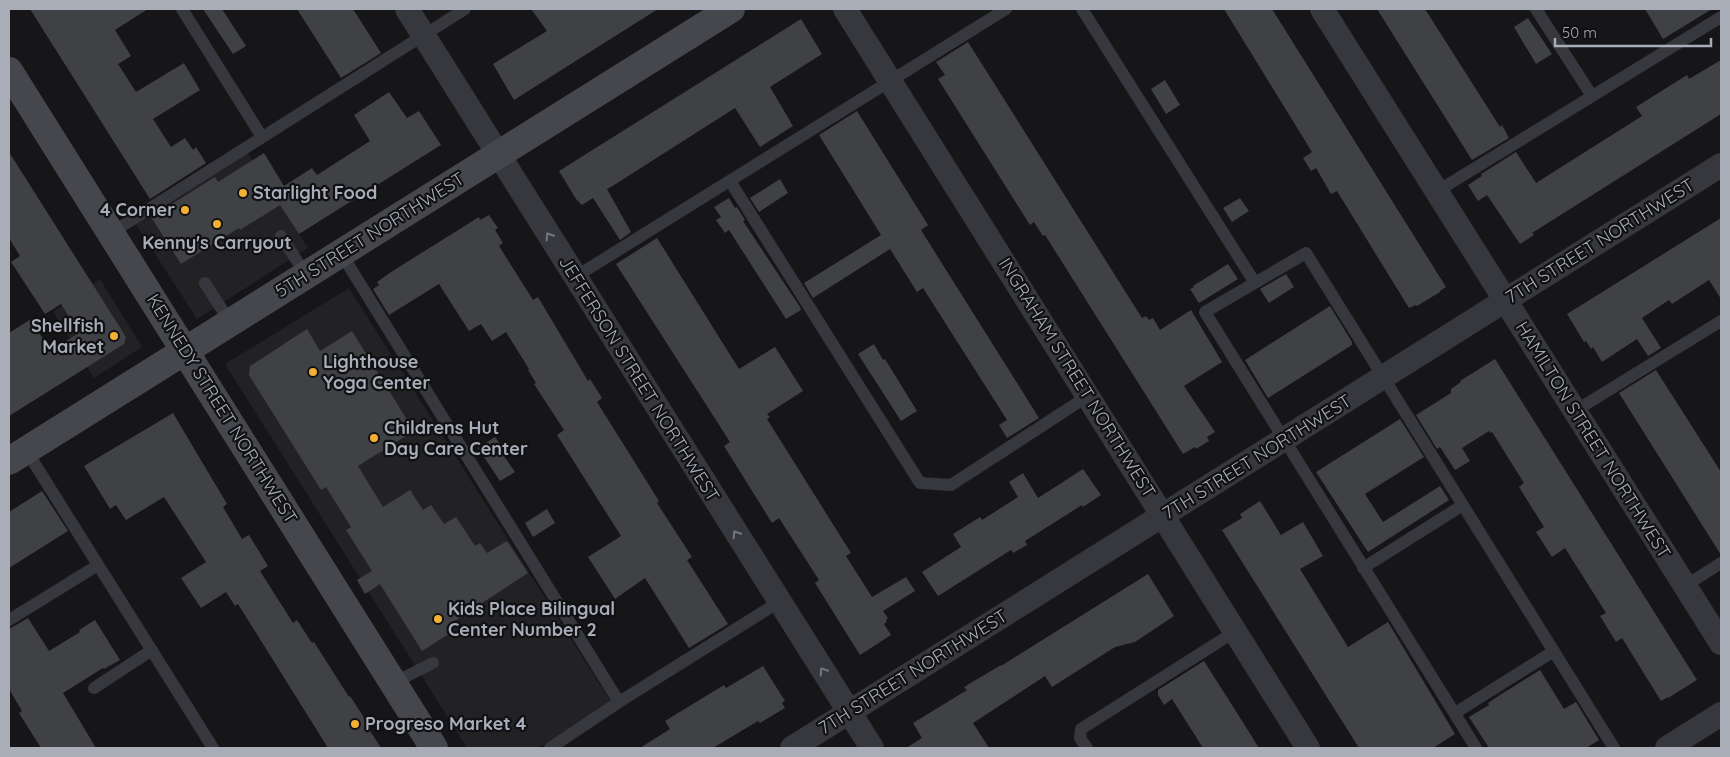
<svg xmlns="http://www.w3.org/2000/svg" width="1730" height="757" font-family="Quicksand,sans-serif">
<rect width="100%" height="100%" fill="#161618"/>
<path fill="#222225" d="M247,152l61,96 -111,71 -62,-96z
M100,279l42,68 -48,31 -41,-66z
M349,288l262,414 -73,46h-71l-242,-384z"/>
<path fill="#404145" d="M30,9h118l-33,21 16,26 -13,8 18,28 48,-29 16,27 -47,29 18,28 14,-9 8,12 3,-3 10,16 -56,36z
M203,9h19l24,37 -13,8z
M297,9h56l28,44 -40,25z
M531,9h127l-144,91 -21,-36 54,-33z
M1224,9h48l174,278 -6,4v1l-23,14 -1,-1 -7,3 -72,-117 -6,3 -15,-26 -5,3 -8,-13 9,-6z
M1377,9h48l75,118 2,-2 7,13 -37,22z
M1645,9h67l-49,30z
M1528,18l24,36 -16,10 -22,-37z
M801,19l21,35 -52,33 23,39 -33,21 -25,-39 -124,79 -4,2 24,43 -11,8 -27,-42 -11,7 -6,-6 -17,-28z
M968,42l174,276 4,-2 3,4 4,-2 7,12 31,-20 31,52 -38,24 31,46 -8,5 2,4 -13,8 -1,-2 -12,7 -138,-219 -2,1 -9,-14 -4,3 -92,-146 7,-4 -9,-13z
M1721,60v54l-189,119 2,2 -14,9 -33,-49 -9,6 -10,-16 14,-9 -1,-2 35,-22 20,31 106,-67 -6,-9 51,-32 2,4z
M1165,80l15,25 -14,9 -15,-25z
M389,92l18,26 12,-7 22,34 -142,89 -19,-29 -40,25 -1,-2 -58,36 -30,-47 64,-40 3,5 46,-29 20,33 28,-18 5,7 53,-34 -16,-26z
M857,111l71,114 -7,5 118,188 -32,20 -8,-13 8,-5 -84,-132 -6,4 -27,-43 -77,49 -9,-15 77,-48 -62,-100z
M9,152l117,185 -2,7 -115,72v-83l22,-14 19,32 29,-18 -18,-29 -16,10 -34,-52 9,-6 -11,-18z
M780,179l8,14 -29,19 -9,-14z
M729,198l6,10 2,-1 8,13 -2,1 57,86 1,3 -15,9 -57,-89 -4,3 -9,-13 5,-3 -7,-10z
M1240,198l9,13 -17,11 -9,-14z
M489,215l9,13 -3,2 8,13 -4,3 34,54 5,-3 50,84 2,-2 12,19 -5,4 62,99 -2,2 35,54 -5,3 41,64 -39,24 -44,-70 -30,21 -27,-42 33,-21 -64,-101 7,-5 -30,-46 2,-1 -8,-13 1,-1 -23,-37 -14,9 -11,-17 -12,7 -30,-47 -50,31 -16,-26 6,-4 -2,-3 14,-10 88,-55 1,3z
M1721,218v81l-12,-19 -37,24 -3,-4 -27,18 19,30 -13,8 -11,-17 -35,23 -9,-15 -2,2 -5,-8 -2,1 -17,-28z
M657,238l82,131 36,-22 28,44 -36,23 3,3 -3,2 84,134 -5,3 26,41 34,-20 9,14 -32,20 5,7 -2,2 1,2 -3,2 7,11 -31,20 -45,-72 4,-3 -40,-62 -7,5 -48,-77 6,-4 -114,-178z
M1228,264l10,15 -39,24 -9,-14 4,-2 -1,-1z
M1286,274l8,13 -25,16 -9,-14z
M1330,306l22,36v3l-84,53 -23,-38z
M307,329l13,22 32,-20 62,100 -56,35 25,41 27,-17 13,20 8,-5 13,19 12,-7 19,29 5,-3 7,10 20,-12 21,32 -81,53 5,6 -30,19 -42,-67 -15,10 -8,-14 15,-9 -26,-41 5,-3 -25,-40 -5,3 -72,-115 1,-9z
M874,344l9,16 2,-1 32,52 -16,10 -43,-67z
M1495,359l202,321 -29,18v-1l-7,4 -39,-63 -6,4 -16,-26 6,-3 -41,-65 -13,9 -16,-25 8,-5 -25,-40 5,-4 -32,-51 -2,1 -1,-2 -27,17 8,13 -15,9 -15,-23 -3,2 -21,-34 35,-22v-4l10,-7 -1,-1z
M1656,370l65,102v83l-102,-162z
M173,413l54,91 -4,3 19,32 7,-4 19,31 -8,5 33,52 4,-3 15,23 2,-1 35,55 1,-1 13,20 2,7 16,25h-53l-90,-144 -3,2 -9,-14 -25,16 -20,-30 25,-16 -42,-65 -38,23 -10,-15 -6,4 -26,-43z
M1400,419l24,38 -59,37 18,28 57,-36 9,14 -81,52 -52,-80z
M495,437l10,14 -3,2 13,19 -15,9 -22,-33z
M1083,469l18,26 -18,12 -1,-2 -57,36 2,4 -14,8 -2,-3 -73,46 -16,-24 39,-25 -8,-13 27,-17 2,3 36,-23 -9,-15 14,-9 15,25z
M42,491l26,40 -59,37v-56z
M1260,501l21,34 22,-13 20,34 -23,13 48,78 40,-25 67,112 -22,14h-74l-137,-218 20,-12 -2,-4z
M547,509l8,14 -22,14 -8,-14z
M1148,574l26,42 -39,26 -20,5 -63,40 -7,-11 -72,47 16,25h-83l16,-10 -9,-15 54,-33 -3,-3 37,-22v1z
M28,618l21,33 31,-19 -1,-2 16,-10 25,40 -16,9 -1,-1 -40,25 33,55h-55l-22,-35 3,-2 -13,-22v-60z
M1204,661l28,44 27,43h-56l-31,-49 -8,6 -6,-10v-5z
M763,666l22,35 -3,2 3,5 -25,15 -2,-2 -45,27h-73l30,-19 -5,-8 59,-36 2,3z
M1540,670l24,39 12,-7 23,38 -13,8h-97l-20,-31 20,-12 -1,-2 12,-8z"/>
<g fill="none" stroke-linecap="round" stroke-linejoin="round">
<path stroke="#37383d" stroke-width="12" d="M182,9l80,128
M1082,9l173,274
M1536,9l56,87
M730,181l190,302 31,2 137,-89
M1436,192l285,-175
M111,233l354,-224
M281,236l25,39
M341,253l278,449 160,-100
M575,277l431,-268
M205,283l25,39
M1575,411l146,-90
M26,450l187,298
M1363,568l100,-63
M1685,586l36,-23
M9,620l89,-55
M393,683l40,-20
M94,688l58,-38
M1455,713l99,-62
M550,748l69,-46
M1087,748l-7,-10 1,-9 155,-98
M1476,748l-271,-436 101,-59 308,495"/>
<path stroke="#37383d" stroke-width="24" d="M407,9l465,739
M845,9l463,739
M1322,9l399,634
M792,748l929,-583
M1667,748l54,-34"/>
<path stroke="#45474d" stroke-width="28" d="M9,71l425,677
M9,461l722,-452"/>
</g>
<defs><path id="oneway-chevron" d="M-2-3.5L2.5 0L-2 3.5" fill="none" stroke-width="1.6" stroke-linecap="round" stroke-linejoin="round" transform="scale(1.25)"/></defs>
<g stroke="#757881">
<use href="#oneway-chevron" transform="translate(549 236) rotate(-122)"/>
<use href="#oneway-chevron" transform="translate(736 534) rotate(-122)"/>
<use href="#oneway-chevron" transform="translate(823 671) rotate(-123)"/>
</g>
<g fill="#f2b134" stroke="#111113" stroke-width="2">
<circle cx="243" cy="193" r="5"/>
<circle cx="185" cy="210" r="5"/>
<circle cx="217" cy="224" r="5"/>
<circle cx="114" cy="336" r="5"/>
<circle cx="313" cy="372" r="5"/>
<circle cx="374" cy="438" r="5"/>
<circle cx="438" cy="619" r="5"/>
<circle cx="355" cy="724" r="5"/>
</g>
<g text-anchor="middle" stroke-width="4.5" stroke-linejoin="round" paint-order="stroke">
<g font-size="18" font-weight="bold" fill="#a8adb8" stroke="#111113" text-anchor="start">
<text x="253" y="199">Starlight Food</text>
<text x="175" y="216" text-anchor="end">4 Corner</text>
<text x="217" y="249" text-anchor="middle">Kenny's Carryout</text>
<text x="104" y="332" text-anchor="end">Shellfish<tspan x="104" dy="21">Market</tspan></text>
<text x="323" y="368">Lighthouse<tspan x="323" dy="21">Yoga Center</tspan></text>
<text x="384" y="434">Childrens Hut<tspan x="384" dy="21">Day Care Center</tspan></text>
<text x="448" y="615">Kids Place Bilingual<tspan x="448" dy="21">Center Number 2</tspan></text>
<text x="365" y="730">Progreso Market 4</text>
</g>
<g font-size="18" fill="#a8adb8" stroke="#111113">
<text transform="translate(370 235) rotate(-32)" y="6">5TH STREET NORTHWEST</text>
<text transform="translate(1600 241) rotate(-32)" y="6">7TH STREET NORTHWEST</text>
<text transform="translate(1077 378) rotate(58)" y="6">INGRAHAM STREET NORTHWEST</text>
<text transform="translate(639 379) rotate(58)" y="6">JEFFERSON STREET NORTHWEST</text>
<text transform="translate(222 409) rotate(58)" y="6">KENNEDY STREET NORTHWEST</text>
<text transform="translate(1593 440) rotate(58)" y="6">HAMILTON STREET NORTHWEST</text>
<text transform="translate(1257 457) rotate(-32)" y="6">7TH STREET NORTHWEST</text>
<text transform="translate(913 672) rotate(-32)" y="6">7TH STREET NORTHWEST</text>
</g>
</g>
<rect width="1730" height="757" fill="none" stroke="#a8adb8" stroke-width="20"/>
<path d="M1555 38v8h156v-8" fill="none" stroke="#a8adb8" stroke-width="2.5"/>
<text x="1562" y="38" font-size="15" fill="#a8adb8" stroke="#111113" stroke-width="4" paint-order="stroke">50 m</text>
</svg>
